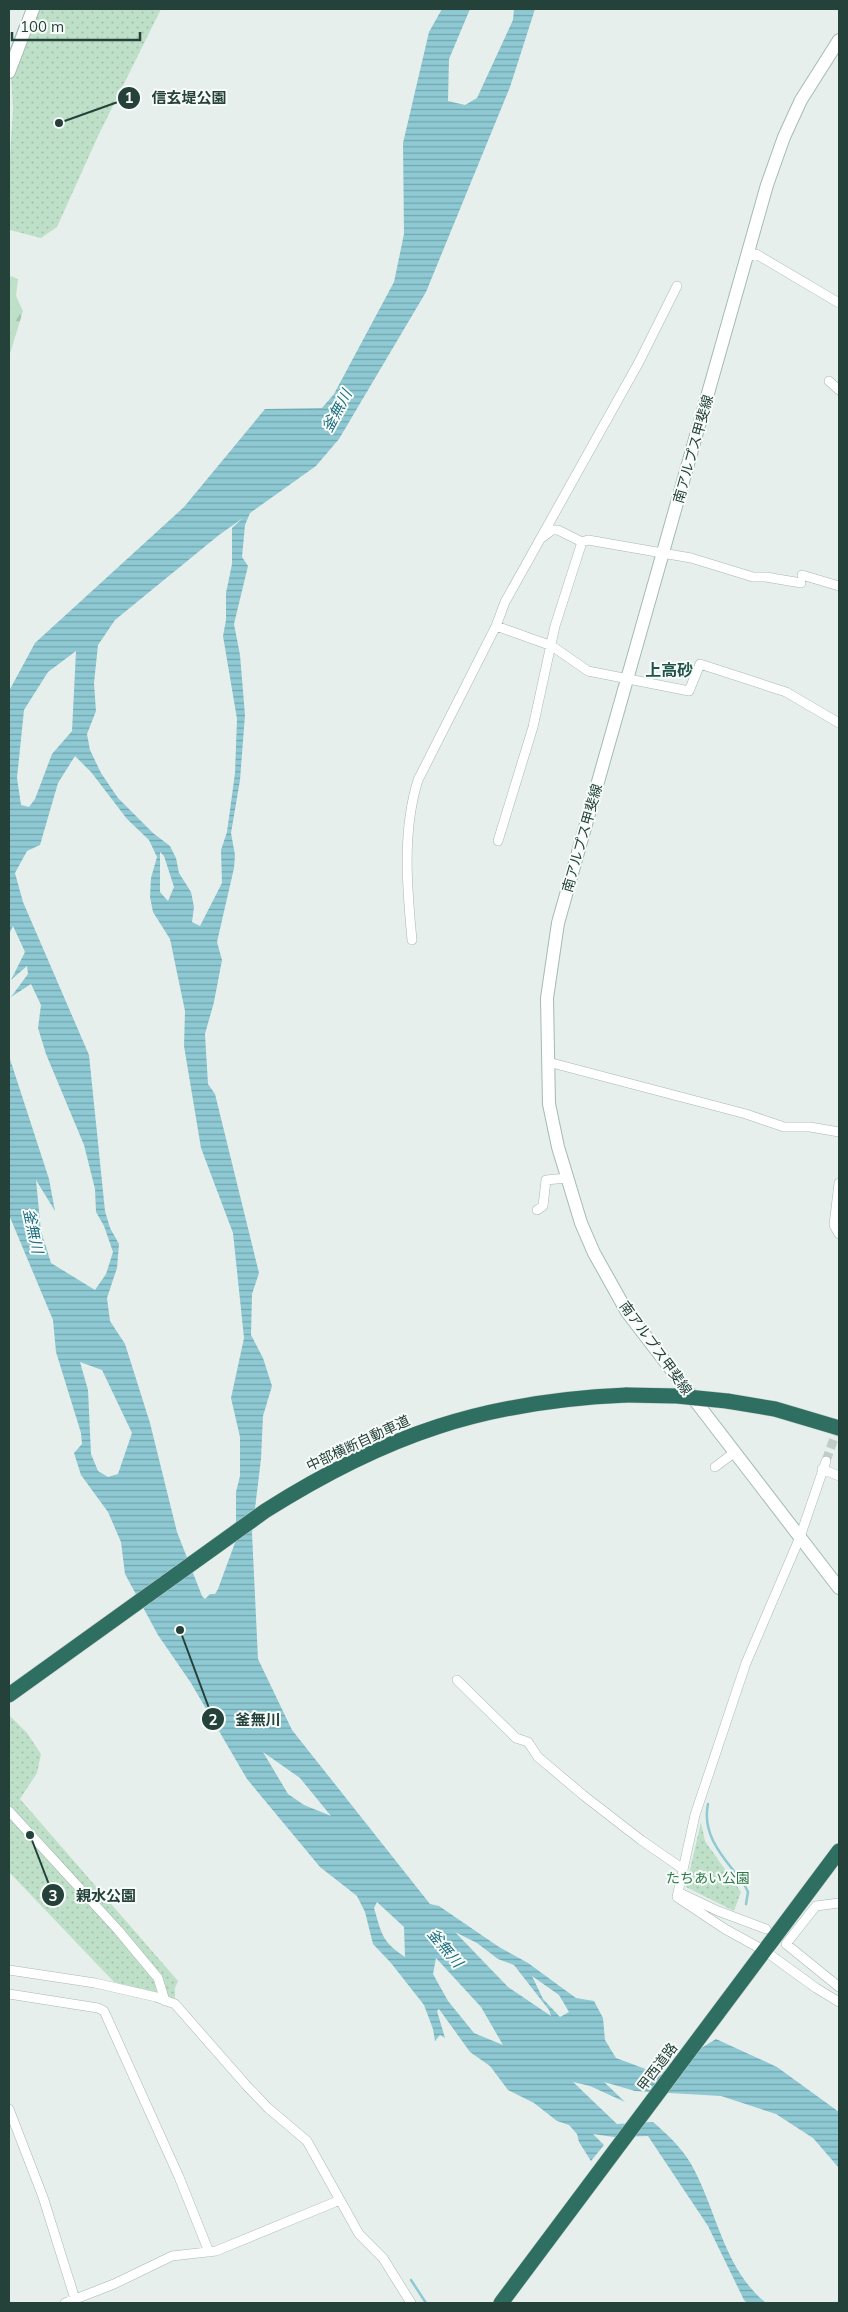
<svg xmlns="http://www.w3.org/2000/svg" width="848" height="2312" font-family="Mulish,'Noto Sans JP',sans-serif">
<defs>
<pattern id="forest-firs" width="22" height="20" patternUnits="userSpaceOnUse" patternTransform="scale(1.25)"><rect width="22" height="20" fill="#bfe0c8"/><path d="M5 1l3.5 6h-7zM16 11l3.5 6h-7z" fill="#a4c1ad"/></pattern>
<pattern id="park-dots" width="8" height="8" patternUnits="userSpaceOnUse" patternTransform="scale(1.25)"><rect width="8" height="8" fill="#bfe0c8"/><path d="M2 2h.1M6 6h.1" fill="none" stroke="#a4c1ad" stroke-width="1.8" stroke-linecap="round"/></pattern>
<pattern id="water-rules" width="6" height="5" patternUnits="userSpaceOnUse" patternTransform="scale(1.25)"><rect width="6" height="5" fill="#8ec9d4"/><path d="M0 2.5h6" fill="none" stroke="#74a5ad"/></pattern>
</defs>
<rect width="100%" height="100%" fill="#e6efeb"/>
<path fill="url(#forest-firs)" d="M11,276l7,3 -2,17 7,15 -14,46v-78z"/>
<path fill="url(#park-dots)" d="M36,9h125l-63,127 -41,91 -16,11 -31,-8 -1,-6v-53l4,-62 -2,-34z
M9,1715l18,18 14,21 -4,19 -17,26 158,182 -3,7v16l-12,-10 -49,-12 -105,-110z
M701,1822l4,19 36,51 -7,19 -48,-24z"/>
<path fill="url(#water-rules)" fill-rule="evenodd" d="M442,9h28l-21,50 -1,42 17,4 12,-7 36,-78 1,-11h21l-25,78 -84,205 -87,147 -23,27 -66,47 -5,12 -3,32 6,9 -14,58 6,31 5,60 -5,65 -9,53 4,22 -1,13 -17,74 5,18 -8,42 -9,32 3,50 7,10 44,179 -7,21 -1,41 12,23 9,28 -9,30 -2,43 -9,74 6,126 34,71 138,174 9,2 60,41 29,16 48,35 18,3 9,17 2,22 11,18 43,16 57,-35 61,28 62,45v56l-26,-30 -37,-24 -55,-18 -86,-5 -31,-9 21,20 -35,-16 -17,-4 44,42 36,-2c15,13 28,25 38,42 26,46 32,104 75,139h-19l-3,-3 -36,-74 -60,-90 -34,1 -21,-3 11,11 -13,16 -12,-19 -2,-8 -8,-9 -12,-4 -23,-18 -26,-13 -18,-24 -20,-14 -31,-43 -2,2 8,27 -5,-3 -5,6 -2,-12 -9,-24 -33,-42 -18,-19 -8,-32 -8,-16 -37,-29 -73,-88 -56,-96 -33,-48 -33,-61 -4,-32 -13,-30 -27,-37 -7,-22 8,-9 -1,-11 -25,-81 -3,-32 -44,-105v-159l40,123 6,32 -19,-31 5,51 10,32 44,27 11,-16 7,-22 -9,-26 -8,-14 -1,-23 -11,-44 -38,-91 -8,-26 3,-23 -10,-21 -20,13 17,-23 -1,-8 -16,14 14,-28 -12,-26 -4,8v-243l26,-48 149,-136 81,-98 57,-1 12,-14 60,-112 10,-48 -1,-91 26,-111zM243,518l-11,10v36l-6,29v27l-3,16 14,83 -2,54 -8,59 -6,18 1,33 -22,43 -8,-4 2,-15 -3,-15 -12,-19 -3,-15 -6,-12 -17,-13 -35,-35 -17,-25 -11,-23 -3,-16 9,-23 -2,-28 4,-38 17,-25 104,-85zM76,651l-4,80 -20,23 -17,45 -6,8 -8,-2 -4,-27 7,-68 24,-38zM75,756l16,16 36,47 22,21 8,17 -6,21 -1,19 3,15 17,27 15,72 -1,35 17,102 32,85 11,105 -13,60 9,39v39l-4,16v48l-18,49 -3,5h-5l-5,5 -3,-3 -25,-64 -27,-109 -25,-79 -15,-23 -3,-23 10,-30 2,-24 -9,-16 -5,-17 -16,-156 -66,-153 -8,-29 12,-22 13,-6 18,-62zM160,852l4,4 10,31 -6,14 -8,-9zM80,1362l22,8 30,63 -14,41 -10,3 -10,-6 -7,-17 -3,-64zM263,1752l37,26 31,38 -27,-11 -16,-11zM377,1902l27,25 1,30c-24,-16 -23,-23 -31,-49zM455,1932l22,11 21,16 16,6 35,45 2,6 -43,-29zM436,1958l45,49 22,38 -29,-12 -26,-32 -15,-27zM532,1976l27,19 10,17 -9,5 -17,-18z"/>
<g fill="none" stroke-linecap="round" stroke-linejoin="round">
<path stroke="#8ec9d4" stroke-width="2.5" d="M9,55l11,-29
M708,1804c-7,33 18,56 36,80l4,8 -2,12
M411,2280l15,23"/>
<path stroke="#bfccc8" stroke-width="9" stroke-dasharray="9 4.5" stroke-linecap="butt" d="M826,1461l13,-37"/>
<g stroke="#a8b8b2" stroke-width="10">
<path id="street" d="M748,257l8,-3 83,49
M829,381l10,9
M543,537l9,-7h6l24,12
M802,575l37,11
M496,626l56,20 36,25 101,20 11,-27 86,28 53,31
M498,841l35,-114 22,-101 27,-84 6,-2 103,18 62,19h13l35,6
M412,940c-5,-52 -10,-109 6,-160l78,-154 9,-24 134,-240 38,-76
M548,1062l198,52 38,13h26l29,5
M839,1183l-5,42 5,9
M537,1210l6,-4 3,-26 21,-2
M826,1461l-26,76 -54,126 -43,128 -8,24 -18,82 48,32 40,22 51,37 23,14
M715,1467l20,-15
M822,1469l17,7
M457,1680l59,58 12,4 10,15 45,38 58,45 42,29
M9,1811l109,119 40,48 7,23
M678,1892l40,19 48,18
M839,1903l-23,3 -30,38 53,43
M9,1970l86,13 61,14 19,7 71,81 22,23 39,33 52,93 24,24 28,45
M9,1994l89,14 6,3 75,166 30,75
M9,2109l34,88 32,102
M65,2303l49,-19 58,-28 44,-5 124,-51"/>
</g>
<g stroke="#a4bbb3" stroke-width="14">
<path id="secondary" d="M839,40l-38,60 -17,37 -17,48 -209,738 -11,75 2,106 9,43 23,76 13,30 33,59 212,276
M9,72l24,-63"/>
</g>
<g stroke="#c2cac8" stroke-width="16">
<path id="highway" d="M727,1401l48,8 64,19
M9,1695l256,-184c120,-76 219,-110 362,-116
M501,2303l338,-452"/>
</g>
<use href="#street" stroke="#fff" stroke-width="9"/>
<use href="#secondary" stroke="#fff" stroke-width="12"/>
<use href="#highway" stroke="#2f6f62" stroke-width="15"/>
<g stroke="#c2cac8" stroke-width="16" stroke-linecap="butt">
<path id="highway-bridge" d="M627,1395l50,1 50,5"/>
</g>
<use href="#highway-bridge" stroke="#2f6f62" stroke-width="15"/>
</g>
<g text-anchor="middle" stroke-width="4" stroke-linejoin="round" paint-order="stroke">
<g font-size="14" fill="#24423a" stroke="#f7fbf9">
<text transform="translate(693 449) rotate(-74)" y="5">南アルプス甲斐線</text>
<text transform="translate(582 838) rotate(-74)" y="5">南アルプス甲斐線</text>
<text transform="translate(656 1348) rotate(54)" y="5">南アルプス甲斐線</text>
<text transform="translate(358 1443) rotate(-25)" y="5">中部横断自動車道</text>
<text transform="translate(657 2067) rotate(-53)" y="5">甲西道路</text>
</g>
<g font-size="14" fill="#2d7a4b" stroke="#f7fbf9">
<text x="708" y="1883">たちあい公園</text>
</g>
<g font-size="15" font-style="italic" fill="#1c6f80" stroke="#f7fbf9">
<text transform="translate(337 411) rotate(-62)" y="5">釜無川</text>
<text transform="translate(33 1231) rotate(78)" y="5">釜無川</text>
<text transform="translate(445 1948) rotate(50)" y="5">釜無川</text>
</g>
<g font-size="16" font-weight="bold" fill="#1f5548" stroke="#f7fbf9">
<text x="669" y="676">上高砂</text>
</g>
</g>
<path fill="none" stroke="#24423a" stroke-width="2" d="M59 123L129 98M180 1630L213 1719M30 1835L53 1895"/>
<g fill="#24423a" stroke="#f7fbf9" stroke-width="2">
<circle cx="59" cy="123" r="5"/>
<circle cx="180" cy="1630" r="5"/>
<circle cx="30" cy="1835" r="5"/>
<circle cx="129" cy="98" r="12"/>
<circle cx="213" cy="1719" r="12"/>
<circle cx="53" cy="1895" r="12"/>
</g>
<g font-size="15" text-anchor="middle" font-weight="bold" fill="#fff">
<text x="129" y="103">1</text>
<text x="213" y="1725">2</text>
<text x="53" y="1901">3</text>
</g>
<g font-size="15" text-anchor="middle" font-weight="bold" fill="#24423a" stroke="#f7fbf9" stroke-width="4" stroke-linejoin="round" paint-order="stroke">
<text x="189" y="103">信玄堤公園</text>
<text x="258" y="1725">釜無川</text>
<text x="106" y="1901">親水公園</text>
</g>
<rect width="848" height="2312" fill="none" stroke="#24423a" stroke-width="20"/>
<path d="M12 32v8h128v-8" fill="none" stroke="#24423a" stroke-width="2.5"/>
<text x="20" y="32" font-size="15" fill="#24423a" stroke="#f7fbf9" stroke-width="4" paint-order="stroke">100 m</text>
</svg>
